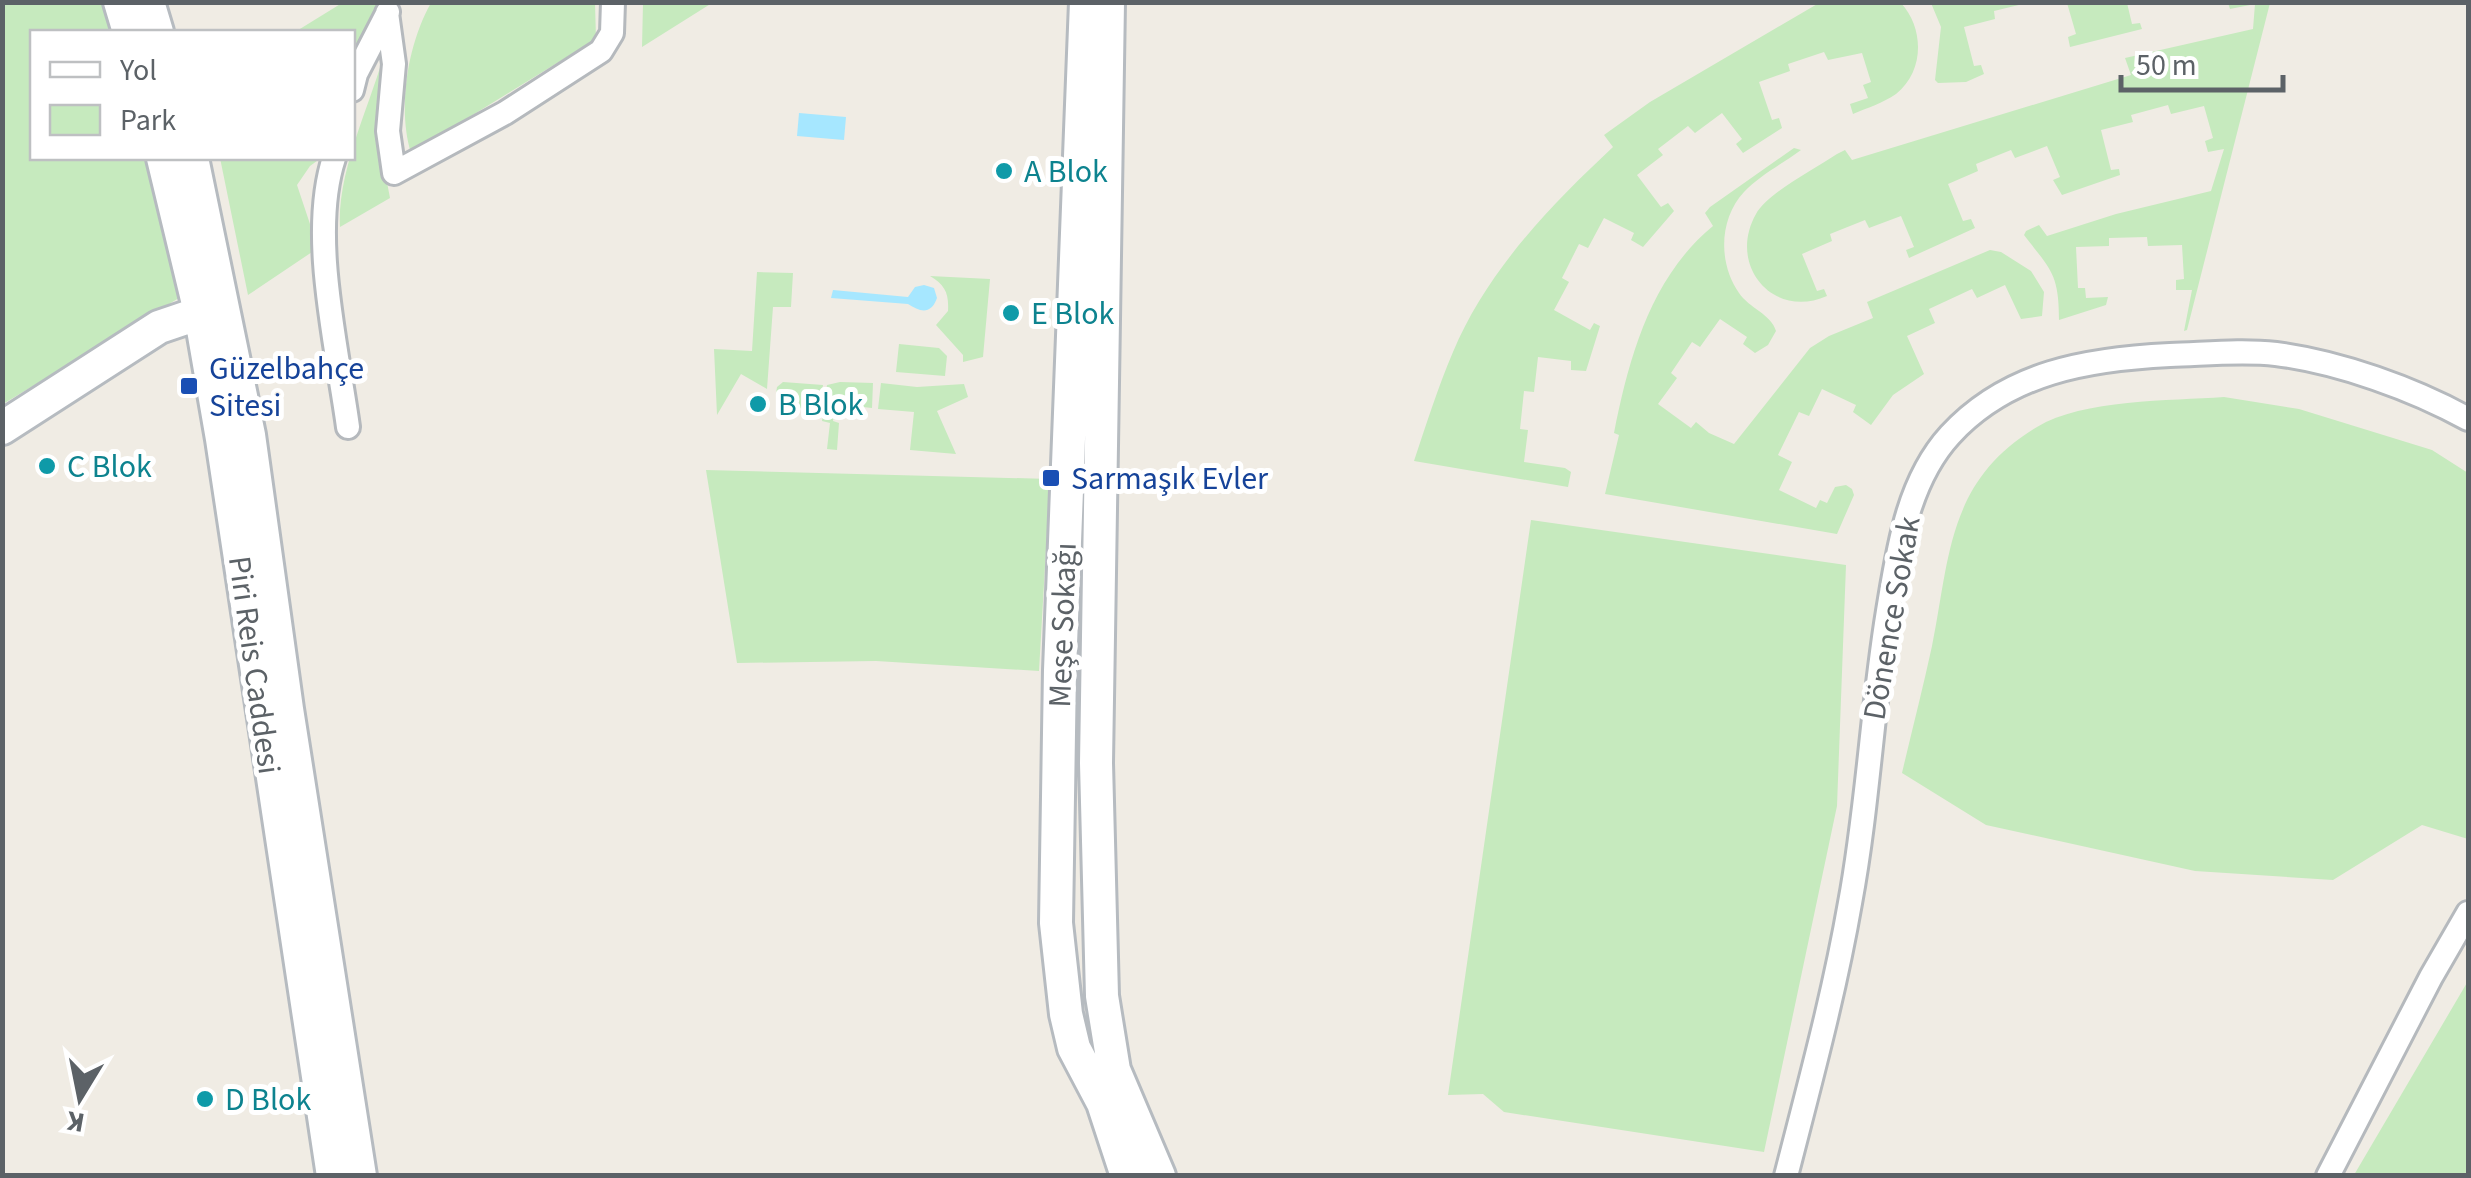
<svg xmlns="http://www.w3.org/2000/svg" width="2471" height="1178" font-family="'Source Sans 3',sans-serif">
<rect width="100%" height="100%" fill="#f0ece4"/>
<path fill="#c6eabe" d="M3,3h103l8,29h-82v126h116l32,126 -1,14 -176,106z
M342,3h45l-19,21 -15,43 -1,-35h-57z
M431,3h164l1,36 -185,114c-14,-45 -3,-110 20,-150z
M643,3v-1l69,1 -70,44z
M1819,3h82c23,25 24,68 -5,91 -13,9 -29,14 -43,20l-3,-10 18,-6 -5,-13 8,-3 -9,-29 -34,7 -4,-8 -36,12 2,7 -31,11 13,38 7,-2 3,10 -39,25 -7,-9 6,-5 -20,-26 -27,20 -7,-7 -30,23 5,6 -26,20 24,32 7,-4 6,8 -31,36 -12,-7 3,-7 -30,-15 -16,30 -9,-4 -17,34 7,4 -15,28 36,20 4,-7 6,3 -14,45 -15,-1v-9l-33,-4 -4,35 -10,-1 -4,38 8,1 -4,32 41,6 6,4 -3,15 -154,-26c12,-36 24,-74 39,-109 34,-81 97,-146 160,-205l-9,-12 46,-33z
M1931,3h96l-33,8 1,8 -31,8 10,39 7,-1 3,9 -18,8 -28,1 -3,-3 6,-53z
M2067,3h60l5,21 8,-1 2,6 -72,18 -2,-10 8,-3z
M2228,3h42l-83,327 -3,1 8,-41h-16v-10l8,-1 -2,-34 -34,1 -1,-9 -38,1v8l-33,1 2,41h7l1,10 22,-1 -2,8 -47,15c0,-46 -8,-50 -35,-85l2,-4 13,-6 8,11 69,-22 95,-23 13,-42 -16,3 -3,-11 8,-3 -9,-32 -33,8 -3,-9 -37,10 2,7 -32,8 10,40 8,-1 1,6 -58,20 -9,-15 7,-3 -13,-31 -32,12 -4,-8 -35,14 2,7 -30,13 15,37 8,-2 4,9 -66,30 -3,-8 8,-3 -13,-31 -32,12 -4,-8 -35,14 2,7 -30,13 15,37 7,-2 3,7c-54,24 -100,-31 -71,-82 11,-21 59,-45 81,-60l8,-4 7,10 279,-85 -6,-17 128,-29 2,-25 -25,5z
M386,47l-8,65 3,39 9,47 -50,29c-3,-58 32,-125 46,-180z
M1794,148l7,2c-19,14 -41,25 -57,42 -25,27 -26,71 -5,101 10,15 32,21 37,38l-8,14 -13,8 -12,-9 4,-7 -27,-18 -20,28 -8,-5 -21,31 6,5 -19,26 33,24 5,-6 13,11 25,11 76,-96 19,-12 44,-18 -6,-16 123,-52 11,2 30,19 13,21 -2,24 -21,3 -16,-34 -28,13 -5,-9 -43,20 6,14 -28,13 17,38 -31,21 -22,30 -18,-13 3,-7 -34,-16 -13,27 -10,-4 -21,43 14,7 -13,28 37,18 4,-8 7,3 8,-16 11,-2 6,4 2,6 -17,39 -232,-40 14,-59 -5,-2c15,-76 37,-156 99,-207l-8,-13 5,-6z
M220,158h101l-11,8 -13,19 21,63 -70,47z
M757,272l36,1 -2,34h-18l-6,82 -26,-15 -24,41 -3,-66 38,2z
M930,276l60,3 -7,78 -20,5v-7l-27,-30 12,-14c1,-18 -3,-26 -18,-35z
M899,344l40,4 8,8 -2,20 -49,-4z
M783,382l40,3 -4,34 -43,-25 1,-7z
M840,382l33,1 -1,25 -37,-4 -2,17 6,2 -2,27 -10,-1 3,-26 -8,-2 5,-36z
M881,383l36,4 47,-3 4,13 -31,14 19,43 -46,-4 4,-38 -36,-3z
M2224,397l75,12 133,41 36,23v366l-46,-14 -89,55 -138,-9 -209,-46 -84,-52c10,-43 21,-85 30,-127 18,-89 15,-165 105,-219 46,-28 133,-26 187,-30z
M706,470l344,9 -11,192 -163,-10 -139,2z
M1531,520l315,45 -9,241 -73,346 -260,-40 -21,-18 -35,1z
M2468,981v194h-114z"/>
<path fill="#a6e7ff" d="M799,113l47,4 -2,23 -47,-4z
M924,285l10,3 3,10c-6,17 -17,14 -29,6l-77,-6 2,-8 75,7 7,-10z"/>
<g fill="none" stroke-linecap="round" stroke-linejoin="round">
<g stroke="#b5b9bd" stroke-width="28">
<path id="street" d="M387,13l7,51 -6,67 6,42 111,-60 96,-62 11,-18 1,-31
M352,90l4,-16 32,-62
M334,158c-25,76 3,188 14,269
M1786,1176c23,-90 48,-181 64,-273 18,-96 22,-195 38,-292 10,-60 19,-129 62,-176 58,-63 138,-76 220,-80 35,-1 71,-5 106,-1 63,8 138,35 192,65
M2328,1176l103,-199 37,-64"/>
</g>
<g stroke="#b6bbc0" stroke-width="38">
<path id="secondary" d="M120,2l9,30
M148,2l9,30
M1086,2l-26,668 -4,253 10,91 8,34 29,55 24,73
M1108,2l-12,761 6,233 12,74 45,106
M163,158l37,154 22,127 111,737
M192,158l57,277 38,274 73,467
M2,428l157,-101 59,-20"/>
</g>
<use href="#street" stroke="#fff" stroke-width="22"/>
<use href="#secondary" stroke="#fff" stroke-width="32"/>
</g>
<g fill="#0f9aa8" stroke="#fff" stroke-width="4">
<circle cx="1004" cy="171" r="10"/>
<circle cx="1011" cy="313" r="10"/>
<circle cx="758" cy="404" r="10"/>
<circle cx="47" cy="466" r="10"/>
<circle cx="205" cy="1099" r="10"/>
</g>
<g fill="#1a4fb4" stroke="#fff" stroke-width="4">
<rect x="179" y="376" width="20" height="20" rx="5"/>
<rect x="1041" y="468" width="20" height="20" rx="5"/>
</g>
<g text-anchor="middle" stroke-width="10" stroke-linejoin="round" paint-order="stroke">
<g font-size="32" fill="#0d838f" stroke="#fff" text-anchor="start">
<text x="1024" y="182">A Blok</text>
<text x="1031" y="324">E Blok</text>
<text x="778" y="415">B Blok</text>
<text x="67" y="477">C Blok</text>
<text x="225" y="1110">D Blok</text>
</g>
<g font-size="32" fill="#164399" stroke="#fff" text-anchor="start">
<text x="209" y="379">Güzelbahçe<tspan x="209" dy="37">Sitesi</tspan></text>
<text x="1071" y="489">Sarmaşık Evler</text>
</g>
<g font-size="32" fill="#5c6267" stroke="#fff">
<text transform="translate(1891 618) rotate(-80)" y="11">Dönence Sokak</text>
<text transform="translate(1062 625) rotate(-88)" y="11">Meşe Sokağı</text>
<text transform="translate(255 665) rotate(82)" y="11">Piri Reis Caddesi</text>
</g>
</g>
<rect width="2471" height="1178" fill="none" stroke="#5c6267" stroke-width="10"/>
<rect x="30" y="30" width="325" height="130" fill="#ffffff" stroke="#bec0c2" stroke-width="2.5"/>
<rect x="50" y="62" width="50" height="15" fill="#ffffff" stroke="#bec0c2" stroke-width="2.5"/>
<text x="120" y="80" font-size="30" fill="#5c6267">Yol</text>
<rect x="50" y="105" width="50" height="30" fill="#c6eabe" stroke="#bec0c2" stroke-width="2.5"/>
<text x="120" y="130" font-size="30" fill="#5c6267">Park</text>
<g transform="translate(80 1098) rotate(190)" stroke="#ffffff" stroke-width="8" paint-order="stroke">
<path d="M0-8L18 38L0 25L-18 38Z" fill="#5c6267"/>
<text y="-15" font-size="28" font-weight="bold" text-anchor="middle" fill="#5c6267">K</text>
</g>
<path d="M2121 75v15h162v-15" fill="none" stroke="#5c6267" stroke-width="5"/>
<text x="2136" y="75" font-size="30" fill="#5c6267" stroke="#ffffff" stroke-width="8" paint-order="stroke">50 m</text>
</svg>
